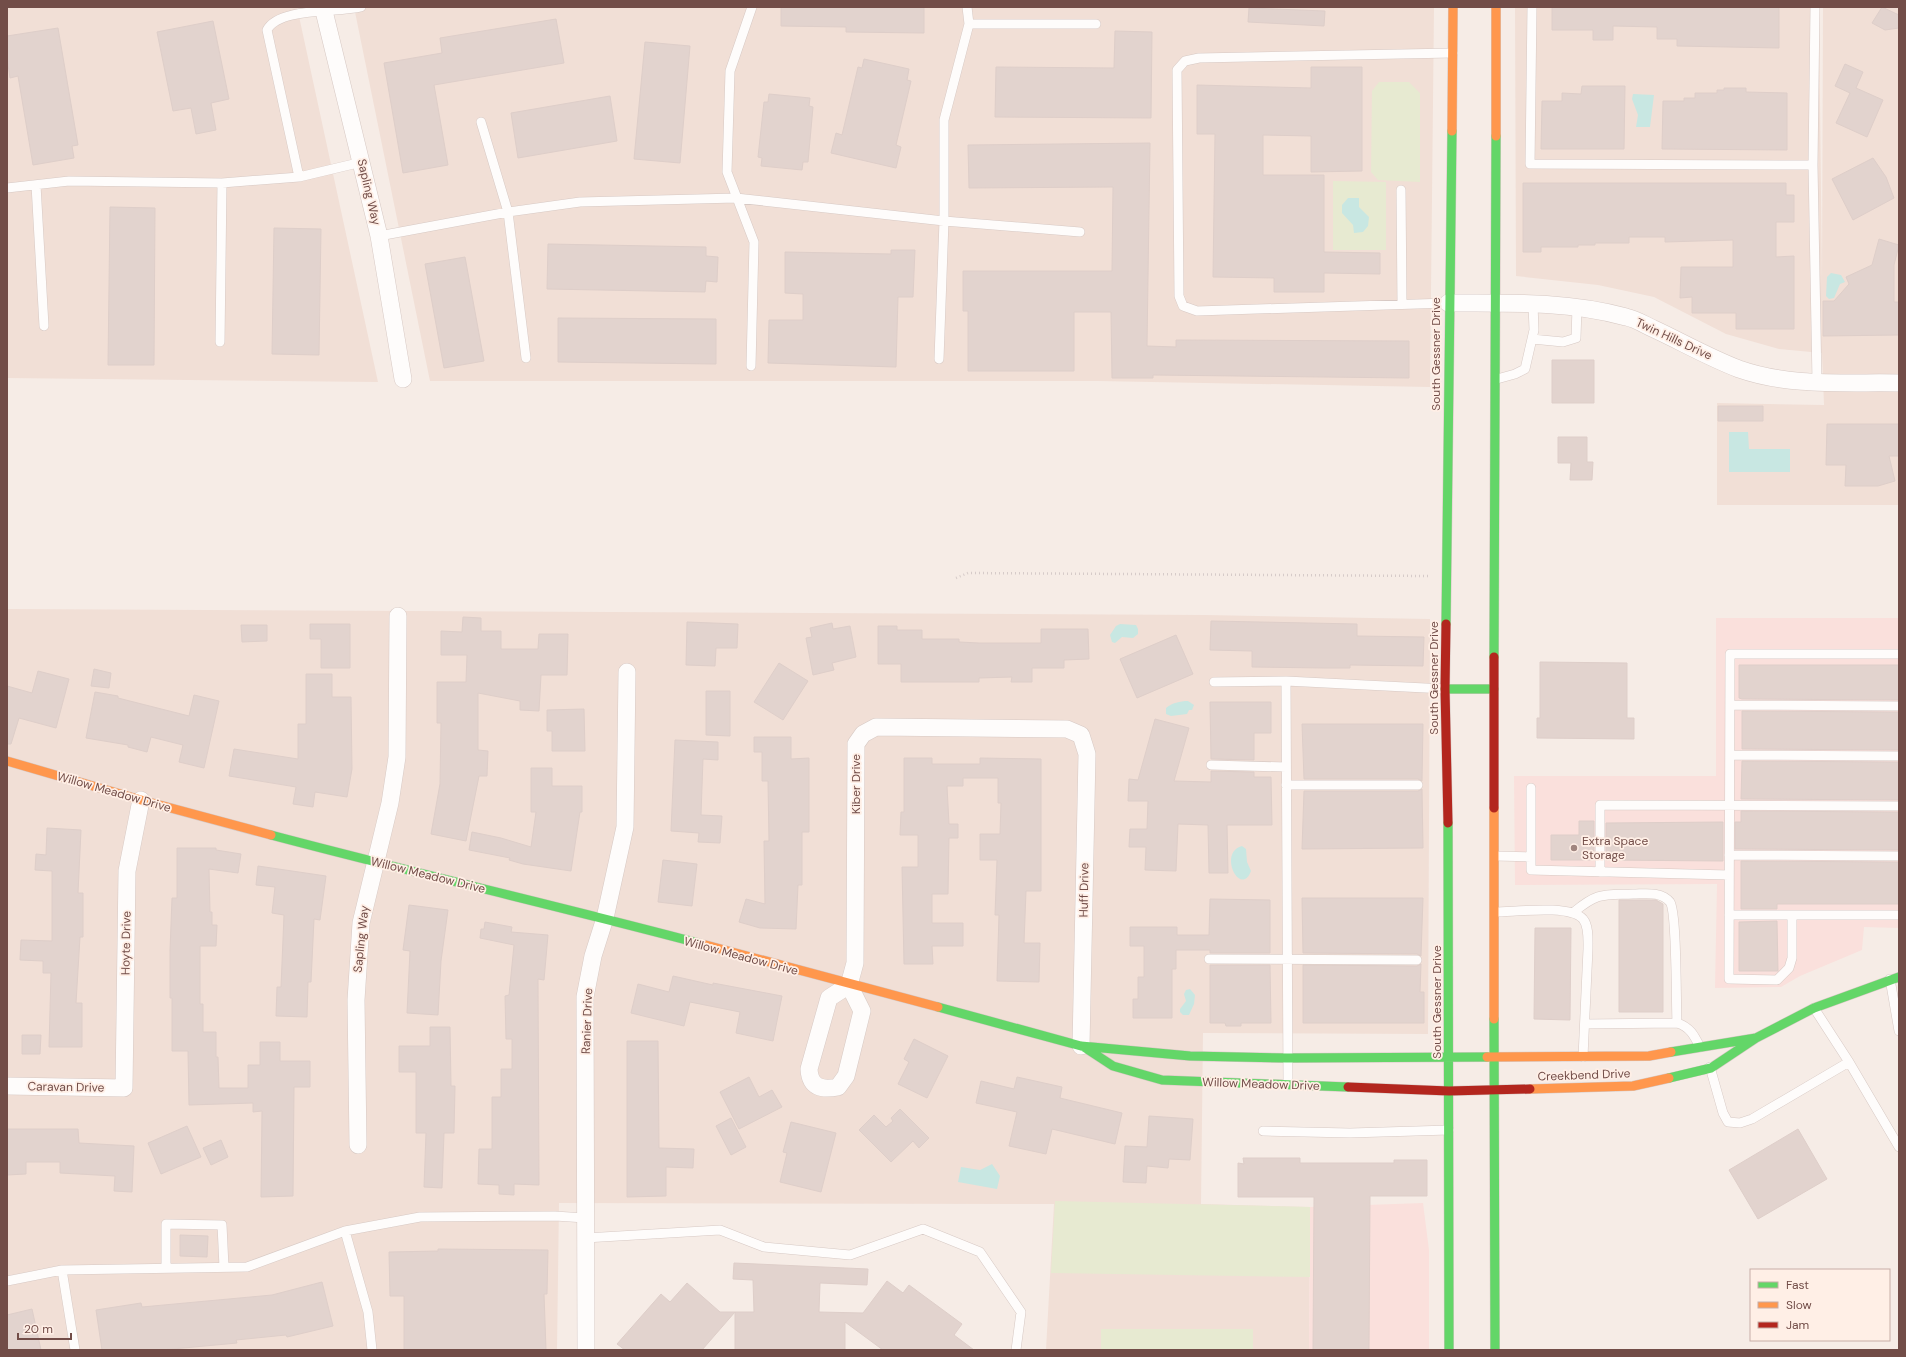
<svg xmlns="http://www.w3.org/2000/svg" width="1906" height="1357" font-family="'DM Sans',sans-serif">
<rect width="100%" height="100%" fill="#f6ece6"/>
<path fill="#f1dfd6" d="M7,7h290l81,375 -371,-4z
M354,7h1080l-4,380 -332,-6h-668z
M1515,7h304l3,279 1,-279h76v498h-182v-102l107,2 -2,-52 -43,-4 -53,-15 -72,-37 -56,-12 -82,-9z
M7,609l1198,6 225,4 -2,415 -225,-1 -2,171 109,3 -1,143h-263l8,-146 -495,-1 -2,147h-550z"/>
<path fill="#fae0dc" d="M1716,618h183v310l-35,-1 -2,23 -62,26 -19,11 -66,1 2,-104 -202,1 -1,-109h202z
M1423,1203l6,47v100h-120l1,-143z"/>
<path fill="#e7ead1" d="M1379,82h30l11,11v89l-42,-2 -7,-8 1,-81z
M1333,181l53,1v68h-53z
M1055,1201l255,6v70l-259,-4z
M1101,1329h152v21h-152z"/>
<path fill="#c8e7e2" d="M1633,94l21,1 -4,32h-14l2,-12 -6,-16z
M1348,198h11v9l10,10 -1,9 -5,6 -9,1 -1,-8 -11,-12v-8z
M1831,273l10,2 4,7 -5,2 -6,14 -5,1 -3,-3 1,-19z
M1729,432h19l1,17h41v23h-61z
M1120,624l16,1 2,4v5l-5,4 -11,-1 -7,6 -3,-1 -2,-7 6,-9z
M1188,701l6,4 -2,5h-3l-2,4 -16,2 -5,-2v-6c6,-5 14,-7 22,-7z
M1242,846l4,3 1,13 4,9c-10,27 -34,-18 -9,-25z
M1190,989l5,6 -1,9 -5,11h-6l-3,-3v-3l6,-8 -2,-7 2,-4z
M992,1164l8,12 -3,13 -39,-7 3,-15 19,3z"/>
<path fill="#e2d3ce" stroke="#decec9" d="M781,7h143v26l-78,-1v-5l-65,-1z
M1552,7h227v41l-102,-2v-7h-20v-12l-44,-1v14h-20v-10h-41z
M1882,7l17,8v13l-14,2 -13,-7z
M1249,8l76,3 -1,15 -76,-4z
M556,19l8,44 -130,22 14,80 -45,8 -19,-110 58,-10 -2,-15z
M213,21l16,78 -18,4 5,27 -20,4 -5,-26 -18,3 -16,-79z
M58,28l20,117 -6,1 2,12 -41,7 -15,-89 -8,2 -3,-20v-22z
M1115,31l37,1 -1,86 -156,-1 1,-50 118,1z
M645,42l45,4 -10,117 -46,-4z
M864,59l45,10 -2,11 4,1 -15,64 5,2 -5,21 -65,-15 5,-20 6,2 16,-68 4,1z
M1845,64l18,8 -7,16 27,12 -16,37 -31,-14 14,-30 -15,-7z
M1311,67h51v104l-51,1v-36l-48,-1v40h61v77l56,1v21l-56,-1v19h-50v-14l-61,-1 2,-143h-18v-49l114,3z
M1582,86h43l-1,63h-83l1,-48h20v-8l19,1z
M1724,88h22v4l41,1v57l-125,-1 1,-48h21v-3h11v-5h22v-3h7z
M769,94l41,4 -1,8 4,1 -5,55h-5l-1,8 -41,-4 1,-8 -4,-1 6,-55h4z
M610,96l7,45 -99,17 -7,-45z
M1150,143l-3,203 29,1v-7l233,1v37l-256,-3v3h-41l-1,-66h-37v59h-106v-60h-5v-40h149l1,-84 -144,1 -1,-43z
M1873,158l13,19 8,21 -41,22 -21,-41z
M1523,183h263v12h8v27h-18v35l18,-1v73h-58v-16h-44v-16l-12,1 1,-31h52v-27l-68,2v-5h-36v6h-34v2h-17v2h-37v5h-18z
M110,207l45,1 -1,157h-46z
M274,228l47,1 -2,126 -47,-1z
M1879,239l20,6 -5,20v37h5v33l-76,1v-35h11l15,-17 -3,-7 26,-12z
M548,244l158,3v9l12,1 -1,25 -11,-1 -1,11 -158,-3z
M891,250h24l-2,47h-15l-2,70 -128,-4 1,-43h34v-26l-18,-1v-41l106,2z
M465,257l19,104 -40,7 -19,-104z
M558,318l158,1v45l-158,-2z
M1552,360h42v43h-42z
M1718,406h45v15h-45z
M1827,424h72v32h-10l6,25 -17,5h-33l1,-21h-20z
M1558,437h29v25h6l-1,18h-22l1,-17h-13z
M463,617l18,1v13h20v18h37l1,-15h29l-1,41h-26l-2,36 -19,-1v-9l-42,-8v57l10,1 -1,25h-8l-13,65 -35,-7 9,-50 1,-61h-4v-41h29l1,-27h-26v-24l21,1z
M1211,621l146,3v12l67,1 -1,29 -73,-1v3h-26l-72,-1v-16l-42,-1z
M687,622l51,2 -1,24h-21l-1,18 -29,-1z
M832,623l1,6 17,-3 6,31 -24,6 2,7 -21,5 -7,-37 6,-1 -2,-9z
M310,624h40v44h-29v-29h-11z
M241,625h26v16l-25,1z
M878,626h19v4h25v9h37v3l20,1h62v-14h47l1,30 -25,1v8h-32v14h-21l1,-5 -33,1v4h-78v-18h-23z
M1176,635l17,39 -56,24 -17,-39z
M1540,662l87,1v55h7v21l-97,-1v-20h3z
M779,663l29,18 -25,39 -29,-18z
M1739,665h160v35l-157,-1 -3,-1z
M94,669l17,4 -2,15 -18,-2z
M38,671l31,8 -13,49 -37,-10 -8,26h-4v-58l25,7z
M306,674h26v23h19l1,72 -5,28 -32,-5 -2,15 -20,-3 3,-17 -67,-11 5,-27 64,10v-35h8z
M706,691h24v45l-24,-1z
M95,692l23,4v2l71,18 5,-21 25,6 -15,67 -25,-6 4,-17 -32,-8 -4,15 -19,-5v-2l-42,-7z
M1210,702h61v31h-17v27l-43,-1z
M584,709l1,42h-33v-20h-5v-21z
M1742,711l157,1v38l-157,-1z
M1155,719l34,9 -15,53 37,1v-11l43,1v5h17l1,48h-45l1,48h-19l-1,-48 -30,-1 -2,47 -31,-1 1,-23h-17l1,-18h17l1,-28h-20l1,-22 9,1z
M1302,724h121l-1,57 -4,-2h-114z
M754,737h37v22l18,-1v74h-7v53h-4l-2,44 -36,-1 -21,-6 7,-23 19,5 -1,-63h5l-1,-60h-6v-29h-8z
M675,740l43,2v18l-15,-1 -2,56 21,1 -2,27 -22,-1 1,-9 -28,-2z
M904,758h28v6h48v-6l61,1v132h-15l-2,52h16l-1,39 -42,-1 2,-66h-4l2,-55h-17v-26h20l1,-31h-3v-25h-35v8h-16l2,38h9v14h-9l-1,56h-16v29h31v23h-31l1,18h-29l-2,-97h16v-32h-18l1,-23h3z
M1742,761l157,1v38l-158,-1z
M531,768h21v18h30v26h-2l-9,59 -48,-7 -14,-4 1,-2 -41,-8 3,-18 29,6 30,9 5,-35h-5z
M1422,789l1,59 -121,1 2,-58h114z
M1741,811l158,1v38l-164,-1v-27h6z
M1579,821h15v39h-43v-25h28z
M1723,822v39l-117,-1v-37z
M47,828l34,2 -3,63h5v44h-3l-4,66h6v44h-33l2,-74h-8v-12l-23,-1 1,-20 31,1v-70l-17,-1 1,-16 10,1z
M177,848h39v2l25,4 -3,19 -29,-4 1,43h2v13h5l-1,21h-16v58h3v28h13v25h2l1,31h29v-23h12v-23h20v19h30v26h-16l-1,109 -32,1 1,-86 -9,1v-9l-64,2 -1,-54h-16v-53h-2v-47l2,-53h5z
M663,860l34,4 -5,42 -34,-4z
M1741,861l158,1v42h-122v5h-36z
M258,866l68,10 -6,44 -6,-1 -3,63h-3l-1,35 -31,-1 1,-29h4l3,-72 -12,-2 3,-26 -19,-2z
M1302,898h121l-2,58 -4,-2 -114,-1z
M1210,899l60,1v53h-60v-3h-34v19h-4v49h-39v-19h5v-22h6v-31h-14v-19h47v8h32z
M1619,900h37l7,4v108h-44z
M409,905l39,5 -7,51 -3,54 -31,-2 3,-62 -7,-1z
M1777,921l1,50h-39v-49z
M485,922l27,5 -1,5 37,3 -4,45 -6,-1 1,206 -25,-1v11l-15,-1v-9l-21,-1 1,-35h13v-52h9v-28h11v-30h-6l-1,-43 4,-1 5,-50 -34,-7 1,-9h3z
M1535,928h36l-1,92 -36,-1z
M1421,964l-1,28h4v31h-121v-58l114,1z
M1210,965h60l1,58h-30v3h-15l-1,-3h-15z
M673,976l40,9v-2l69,13 -9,45 -37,-8 4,-21 -50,-10 -6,24 -53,-13 7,-29 31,8z
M430,1027h20l1,59h4l-1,47h-10l-2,55 -18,-1 2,-54h-10v-61h-17v-26h31z
M22,1035h19l-1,19h-18z
M914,1039l34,17 -21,42 -29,-14 11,-22 -5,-3z
M627,1041h31l1,107 35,1 -1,19 -27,-1v29l-39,1z
M749,1077l10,20 13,-7 10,17 -43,22 -19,-37z
M1017,1077l45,10 -2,11 62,15 -7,31 -63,-15 -6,25 -37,-8 8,-34 -41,-9 5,-22 33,8z
M900,1109l29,29 -10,10 -6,-7 -22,21 -32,-32 15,-15 12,12 7,-6 -2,-3z
M1149,1116l44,3 -3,41 -21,-1 -1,9 -21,-2 -1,17 -23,-1 2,-36 22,1z
M731,1118l15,29 -15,8 -15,-29z
M791,1122l45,11 -15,59 -41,-10 7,-29 -4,-1z
M187,1126l14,31 -40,17 -13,-31z
M7,1129h71l1,14 55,3 -2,46 -18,-1 1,-15 -55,-3v-11h-34v12l-19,1z
M1798,1129l29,50 -69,40 -29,-49z
M221,1140l7,17 -17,8 -8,-17z
M1243,1158h57v5h94v-3h33v36h-57l-1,154h-56l1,-153h-76v-34l6,1z
M180,1235l28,1 -1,21 -27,-1z
M438,1249l110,1 -1,44h-3l2,56h-142v-54h-14l-1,-44 49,-1z
M734,1263l134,6 -1,16 -47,-2 -1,29 44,1 24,-32 16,12 6,-8 53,39 -8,11 20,15h-91l-38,-28v28h-110v-38h19l-1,-32 -20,-1z
M322,1282l11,44 -46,11 -1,-2 -50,5 1,3 -75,7h-60l-6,-40 45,-7 1,4 130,-12z
M687,1283l33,29h15l-33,38h-77l-8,-6 44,-50 9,8z
M32,1309l9,41h-34v-35z"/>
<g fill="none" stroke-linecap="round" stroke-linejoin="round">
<g stroke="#d7c9c4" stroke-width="10">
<path id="lane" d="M1532,7l-2,157 283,1 2,-158
M969,24h127
M481,122l27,90 18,146
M1813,165l4,217
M299,177l-32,-147c12,-23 71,-17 94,-23
M36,185l8,141
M7,188l62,-7 153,2 77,-6 63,-15
M1401,190l1,114
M379,236l129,-24 72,-10 156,-4 208,23 136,11
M1448,303l-251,8 -14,-5 -4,-10 -2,-226 8,-9 14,-3 254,-5
M1532,339l31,3 13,-4 1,-31
M220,342l2,-159
M939,359l5,-138v-101l25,-96 -2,-17
M751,366l3,-124 -27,-70 3,-101 22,-64
M1497,379l18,-5 10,-5 9,-39 -1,-26
M1286,681l2,404
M1214,682l72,-1 159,8
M1730,705l169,1
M1730,755l169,1
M1211,765l75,2
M1286,785h132
M1531,788v82l198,5
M1729,855l170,1
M1495,856l36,1
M1600,872v-67l299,1
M1495,912c20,0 74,-8 88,7 6,7 5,21 5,30l-5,108
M1574,912c24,-20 29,-17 59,-18 12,0 28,-3 37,8 7,10 6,103 7,121
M1729,915h170
M1792,915v43l-3,10 -12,12 -48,-1 1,-325h169
M1209,959l208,1
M1890,979l9,52
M1814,1008l35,54 50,85
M1585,1024l92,-1c13,4 17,12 23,24
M1710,1067l13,46 5,9 12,1 12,-4 97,-57
M1263,1131l87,2 99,-3
M345,1231l23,81 4,38
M585,1238l135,-8 44,17 86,8 73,-26 57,23 41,60 -5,38
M166,1268v-44l56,1 2,42
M62,1270l13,80
M7,1281l55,-11 185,-3 98,-36 75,-14 135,-1 30,2"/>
</g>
<g stroke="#d7c9c4" stroke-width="18">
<path id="street" d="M323,7l56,229 24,143
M1448,303c60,0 120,-2 178,14 10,2 19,8 28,12 28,13 56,29 85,40 51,18 107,13 160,14
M849,985l6,-22 1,-219 7,-10 13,-7 191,2 14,6 6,19 -6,292
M849,985l13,26 -16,65 -8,11c-16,3 -28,1 -29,-18l20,-71z
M7,1086l117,2 3,-217 14,-71
M358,1145l-2,-145 5,-77 29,-120 7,-46 1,-141
M586,1350l-1,-353 8,-41 12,-38 20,-91 2,-155"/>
</g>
<g stroke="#d6c7c3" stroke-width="10">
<path id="fast" d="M1446,624l6,-493
M1494,657l2,-521
M1445,689h49
M1448,823l1,527
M271,835c143,38 288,71 431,109
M938,1007l143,39 109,10 97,2 200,-1
M1494,1019l1,331
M1084,1047l29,19 49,14 186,7
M1671,1052l85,-14
M1669,1078l42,-10 45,-30 58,-30 85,-31"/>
</g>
<g stroke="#d6c7c3" stroke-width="10">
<path id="slow" d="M1496,7v129
M1452,131l1,-124
M7,761l134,39 130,35
M1494,808v211
M702,944l236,63
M1487,1057l162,-1 22,-4
M1530,1089l103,-3 36,-8"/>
</g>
<g stroke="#d6c7c3" stroke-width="10">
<path id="jam" d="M1446,624l-1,65 3,134
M1494,808v-151
M1348,1087l101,4 81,-2"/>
</g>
<path stroke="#d6cbc9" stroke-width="2.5" stroke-dasharray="1 3" stroke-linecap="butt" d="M956,578l12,-5 460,3"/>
<use href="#lane" stroke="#fefcfb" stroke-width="9"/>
<use href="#street" stroke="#fefcfb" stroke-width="17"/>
<use href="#fast" stroke="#63d668" stroke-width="9"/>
<use href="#slow" stroke="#ff974d" stroke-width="9"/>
<use href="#jam" stroke="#b3261e" stroke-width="9"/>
</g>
<circle fill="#a0857f" stroke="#ffefe6" stroke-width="1.5" cx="1574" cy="848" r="4"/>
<g text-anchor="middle" stroke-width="3.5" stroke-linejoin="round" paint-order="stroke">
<g font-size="12" fill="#724d48" stroke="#ffefe6">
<text transform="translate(369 192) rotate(77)" y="4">Sapling Way</text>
<text transform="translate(1674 339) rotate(25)" y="4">Twin Hills Drive</text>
<text transform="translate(1436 354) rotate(-90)" y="4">South Gessner Drive</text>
<text transform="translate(1434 678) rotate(-90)" y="4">South Gessner Drive</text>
<text transform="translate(856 784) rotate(-90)" y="4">Kiber Drive</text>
<text transform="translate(114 792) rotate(16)" y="4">Willow Meadow Drive</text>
<text transform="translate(428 875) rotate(14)" y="4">Willow Meadow Drive</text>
<text transform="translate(1084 890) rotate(-89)" y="4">Huff Drive</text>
<text transform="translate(361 939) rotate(-84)" y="4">Sapling Way</text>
<text transform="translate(126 943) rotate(-89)" y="4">Hoyte Drive</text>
<text transform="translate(741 956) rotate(15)" y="4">Willow Meadow Drive</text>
<text transform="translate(1437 1002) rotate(-90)" y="4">South Gessner Drive</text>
<text transform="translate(587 1021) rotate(-88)" y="4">Ranier Drive</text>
<text transform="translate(1584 1075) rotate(-2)" y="4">Creekbend Drive</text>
<text transform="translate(1261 1084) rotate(2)" y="4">Willow Meadow Drive</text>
<text transform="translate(66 1087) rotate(1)" y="4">Caravan Drive</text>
</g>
<g font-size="12" fill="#724d48" stroke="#ffefe6" text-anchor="start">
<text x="1582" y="845">Extra Space<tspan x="1582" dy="14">Storage</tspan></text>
</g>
</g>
<rect width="1906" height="1357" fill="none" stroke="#724d48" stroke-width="16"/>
<rect x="1750" y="1269" width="140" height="72" fill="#ffefe6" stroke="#c7aea7"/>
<rect x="1758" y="1282" width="20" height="6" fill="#63d668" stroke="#c7aea7"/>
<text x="1786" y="1289" font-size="12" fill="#724d48">Fast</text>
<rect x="1758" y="1302" width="20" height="6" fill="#ff974d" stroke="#c7aea7"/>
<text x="1786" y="1309" font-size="12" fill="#724d48">Slow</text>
<rect x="1758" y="1322" width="20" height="6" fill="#b3261e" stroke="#c7aea7"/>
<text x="1786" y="1329" font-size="12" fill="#724d48">Jam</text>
<path d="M18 1333v6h53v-6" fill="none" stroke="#724d48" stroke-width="2"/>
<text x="24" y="1333" font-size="12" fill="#724d48" stroke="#ffefe6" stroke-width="3" paint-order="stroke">20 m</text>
</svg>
